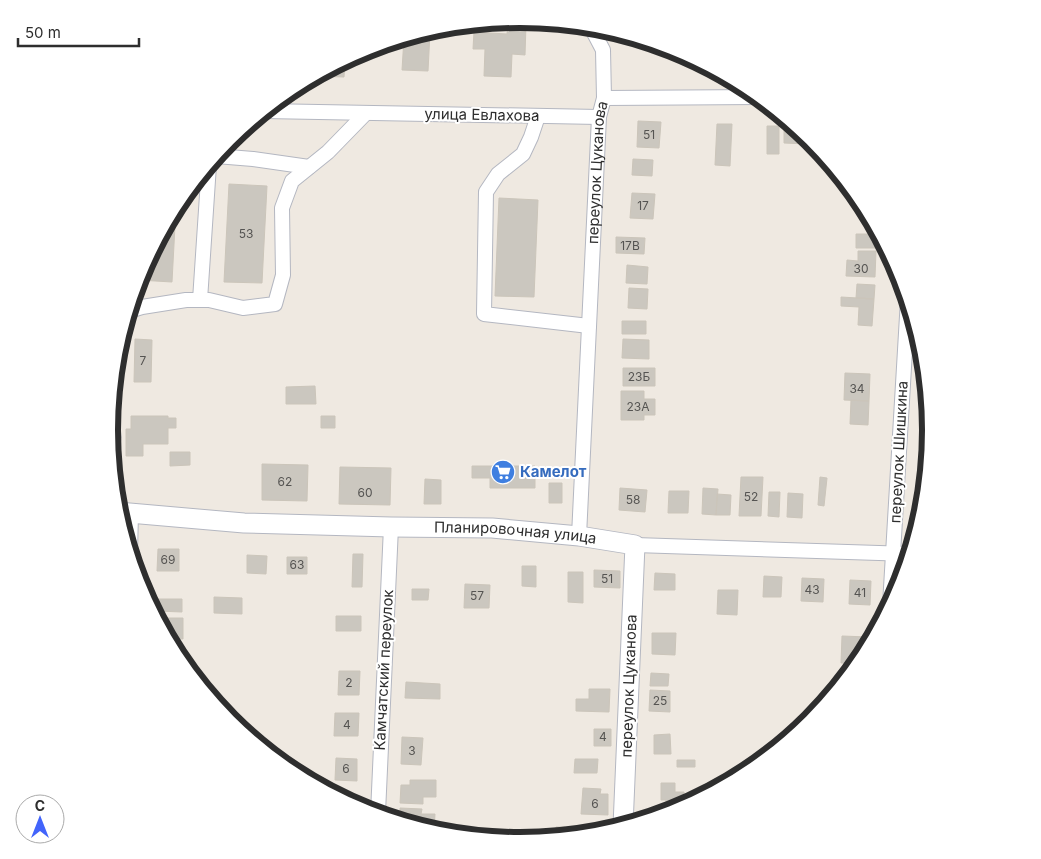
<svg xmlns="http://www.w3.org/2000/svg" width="1041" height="859" font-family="Inter,sans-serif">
<rect width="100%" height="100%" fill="#efe9e1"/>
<path fill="#cbc7bf" stroke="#cbc5ba" d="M508,23l18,1 -1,31 -13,-1 -1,23 -27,-1 1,-27h-12l1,-17 33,2z
M425,31l5,1 -2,39 -26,-1 2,-32z
M345,60l-1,17 -29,-1z
M638,121l23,1 -2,26 -22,-1z
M717,124h15l-2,42 -15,-1z
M767,126h12v28h-12z
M784,127h12l11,9v8l-23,-1z
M633,159l20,1 -1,16 -20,-1z
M229,184l38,2 -5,97 -38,-1z
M632,193l23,1 -2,25 -23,-1z
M499,198l39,2 -4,97 -39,-1z
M176,207l-4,75 -33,-2 2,-8z
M856,234h20v14h-20z
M616,237l29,1 -1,16 -28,-1z
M858,251h18l-1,26 -29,-1 1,-16 11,1z
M627,265l21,2 -1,17 -21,-1z
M857,284l18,1 -1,14 -18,-1z
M629,288l19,1 -1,20 -19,-1z
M841,297l33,2 -2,27 -14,-1 1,-18 -18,-1z
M622,321h24v13h-24z
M135,339l17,1 -1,42h-17z
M623,339l26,1v19l-27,-1z
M623,368h32v18h-32z
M845,373l25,1 -1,27 -25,-1z
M315,386l1,18h-30v-17z
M621,391h23v8h11v16h-11v5h-23z
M851,400l18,1 -1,24 -18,-1z
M929,411l2,19v5l-4,-1z
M131,416h37v2h8v10h-8v16h-25v12h-17v-27h5z
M321,416h14v12h-14z
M170,452h20v13l-20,1z
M262,464l46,1 -1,36 -45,-1z
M472,466h63v22h-45v-10h-18z
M340,467l51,1 -1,37 -51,-1z
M741,477h22l-2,39h-22z
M820,477l7,1 -3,28 -6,-1z
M425,479l16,1v24h-17z
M549,483h13v20h-13z
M620,488l27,2 -2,22 -26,-2z
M703,488l15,1 -2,26 -14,-1z
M669,491h20l-1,22h-20z
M769,492h11l-1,25 -11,-1z
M788,493l15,1 -1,24 -15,-1z
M717,494l14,1 -1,20h-14z
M158,549h21v22h-22z
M353,554h10l-1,33h-10z
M247,555l20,1 -1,18 -19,-1z
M287,557h20v17h-20z
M522,566h14v21l-14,-1z
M594,570l26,1v17l-26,-1z
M568,572h15v31l-15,-1z
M655,573l20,1v16h-21z
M764,576l18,1 -1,20h-18z
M802,578l22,1 -1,23 -22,-1z
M850,580l21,1 -1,24 -21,-1z
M465,584l25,1 -1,23h-25z
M412,589h17l-1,11h-16z
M718,590h20l-1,25 -20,-1z
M214,597l28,1v16l-28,-1z
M157,599h25v13l-25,-1z
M336,616h25v15h-25z
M158,618h25v21l-14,-1z
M652,633h24l-1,22 -23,-1z
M842,636l26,1v9l-11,17h-16z
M339,671h21l-1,24h-21z
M651,673l18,1 -1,12h-18z
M406,682l34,2v15l-35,-1z
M589,689h21l-1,23 -33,-1v-12h13z
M650,690l20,1v21l-21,-1z
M335,713h24l-1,23h-24z
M594,729h17v17h-17z
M670,734l1,20h-17v-19z
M402,737l21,1 -2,27 -20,-1z
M336,758l21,1v22l-22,-1z
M575,759h23l-1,14h-23z
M677,760h18v7h-18z
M410,780h26v17h-13v7l-23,-1 1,-18h9z
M661,783h14v9h9v13h-18v-5h-5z
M583,788l18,1 -1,5h8v21l-27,-1z
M400,808l22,1 -1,5h14l-1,17 -34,-11z
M556,827h9v9l-10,1z"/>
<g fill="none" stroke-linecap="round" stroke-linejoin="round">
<g stroke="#b4b7c1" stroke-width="16">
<g id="minor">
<path d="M604,98l156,-1"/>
<path d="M264,111l335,6"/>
<path d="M538,116l-7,21 -8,17 -25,20 -12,18 -2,122 105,12"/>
<path d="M216,156l37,3 56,8"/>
<path d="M200,300l9,-135"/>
<path d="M129,311l13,-4 44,-7h23l34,8 32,-4 8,-29 -1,-67 10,-27 36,-29 38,-39"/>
<path id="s1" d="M579,536l20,-419 5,-19 -1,-48 -10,-19 -6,-6"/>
<path d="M635,545l275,9"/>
<path d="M130,552l1,-38"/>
<path d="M890,605l18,-306"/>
<path d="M378,813l13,-286"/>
</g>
</g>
<g stroke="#b4b7c1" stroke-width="21">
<g id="secondary">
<path d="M110,426l1,12"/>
<path id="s2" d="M118,512l126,11 147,4 101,1 87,8 56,9 -12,281"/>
</g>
</g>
<use href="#minor" stroke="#fff" stroke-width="14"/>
<use href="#secondary" stroke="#fff" stroke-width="19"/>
</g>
<defs>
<g id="supermarket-disc" transform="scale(1.25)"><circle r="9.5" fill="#3f7fe0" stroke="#fff"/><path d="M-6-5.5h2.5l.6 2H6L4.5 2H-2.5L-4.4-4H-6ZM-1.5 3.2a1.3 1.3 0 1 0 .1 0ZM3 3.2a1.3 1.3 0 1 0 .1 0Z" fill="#fff"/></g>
</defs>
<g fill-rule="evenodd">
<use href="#supermarket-disc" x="503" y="472"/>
</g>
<g text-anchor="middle" stroke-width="4" stroke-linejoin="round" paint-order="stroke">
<g font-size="12" fill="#555452">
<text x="649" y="139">51</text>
<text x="643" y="210">17</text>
<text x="246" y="238">53</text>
<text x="630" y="250">17В</text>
<text x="861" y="273">30</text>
<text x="143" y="365">7</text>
<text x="639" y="381">23Б</text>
<text x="857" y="393">34</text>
<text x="638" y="411">23А</text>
<text x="285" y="486">62</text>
<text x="365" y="497">60</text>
<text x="751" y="501">52</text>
<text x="633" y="504">58</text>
<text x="168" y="564">69</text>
<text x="297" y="569">63</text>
<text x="607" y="583">51</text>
<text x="812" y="594">43</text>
<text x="860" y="597">41</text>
<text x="477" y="600">57</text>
<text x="349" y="687">2</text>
<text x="660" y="705">25</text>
<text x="347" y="729">4</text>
<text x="603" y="741">4</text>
<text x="412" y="755">3</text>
<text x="346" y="773">6</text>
<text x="595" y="808">6</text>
</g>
<g font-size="15" fill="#2e2e2e" stroke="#fff">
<text transform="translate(482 115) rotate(1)" y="5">улица Евлахова</text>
<text dy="5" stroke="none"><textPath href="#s1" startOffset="364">переулок Цуканова</textPath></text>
<text transform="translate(899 452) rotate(-87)" y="5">переулок Шишкина</text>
<text dy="5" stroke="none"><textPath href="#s2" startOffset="398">Планировочная улица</textPath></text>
<text transform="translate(384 670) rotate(-87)" y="5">Камчатский переулок</text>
<text transform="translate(629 686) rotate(-88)" y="5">переулок Цуканова</text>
</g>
<g font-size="15" font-weight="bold" fill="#366cbe" stroke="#fff" text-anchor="start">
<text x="520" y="477">Камелот</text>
</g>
</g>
<path d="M0 0H1041V859H0ZM118 430a402 402 0 1 1 804 0a402 402 0 1 1-804 0Z" fill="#fff" fill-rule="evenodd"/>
<path fill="none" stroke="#2e2e2e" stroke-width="6" d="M118 430a402 402 0 1 1 804 0a402 402 0 1 1-804 0Z"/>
<g transform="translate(40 819)"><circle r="24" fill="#ffffff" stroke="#ababab"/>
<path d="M0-4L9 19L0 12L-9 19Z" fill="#4264fb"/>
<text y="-8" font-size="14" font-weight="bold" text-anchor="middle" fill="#2e2e2e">С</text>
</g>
<path d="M18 38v8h121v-8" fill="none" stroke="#2e2e2e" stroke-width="2.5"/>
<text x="25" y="38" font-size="15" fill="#2e2e2e" stroke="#ffffff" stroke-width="4" paint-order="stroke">50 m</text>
</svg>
